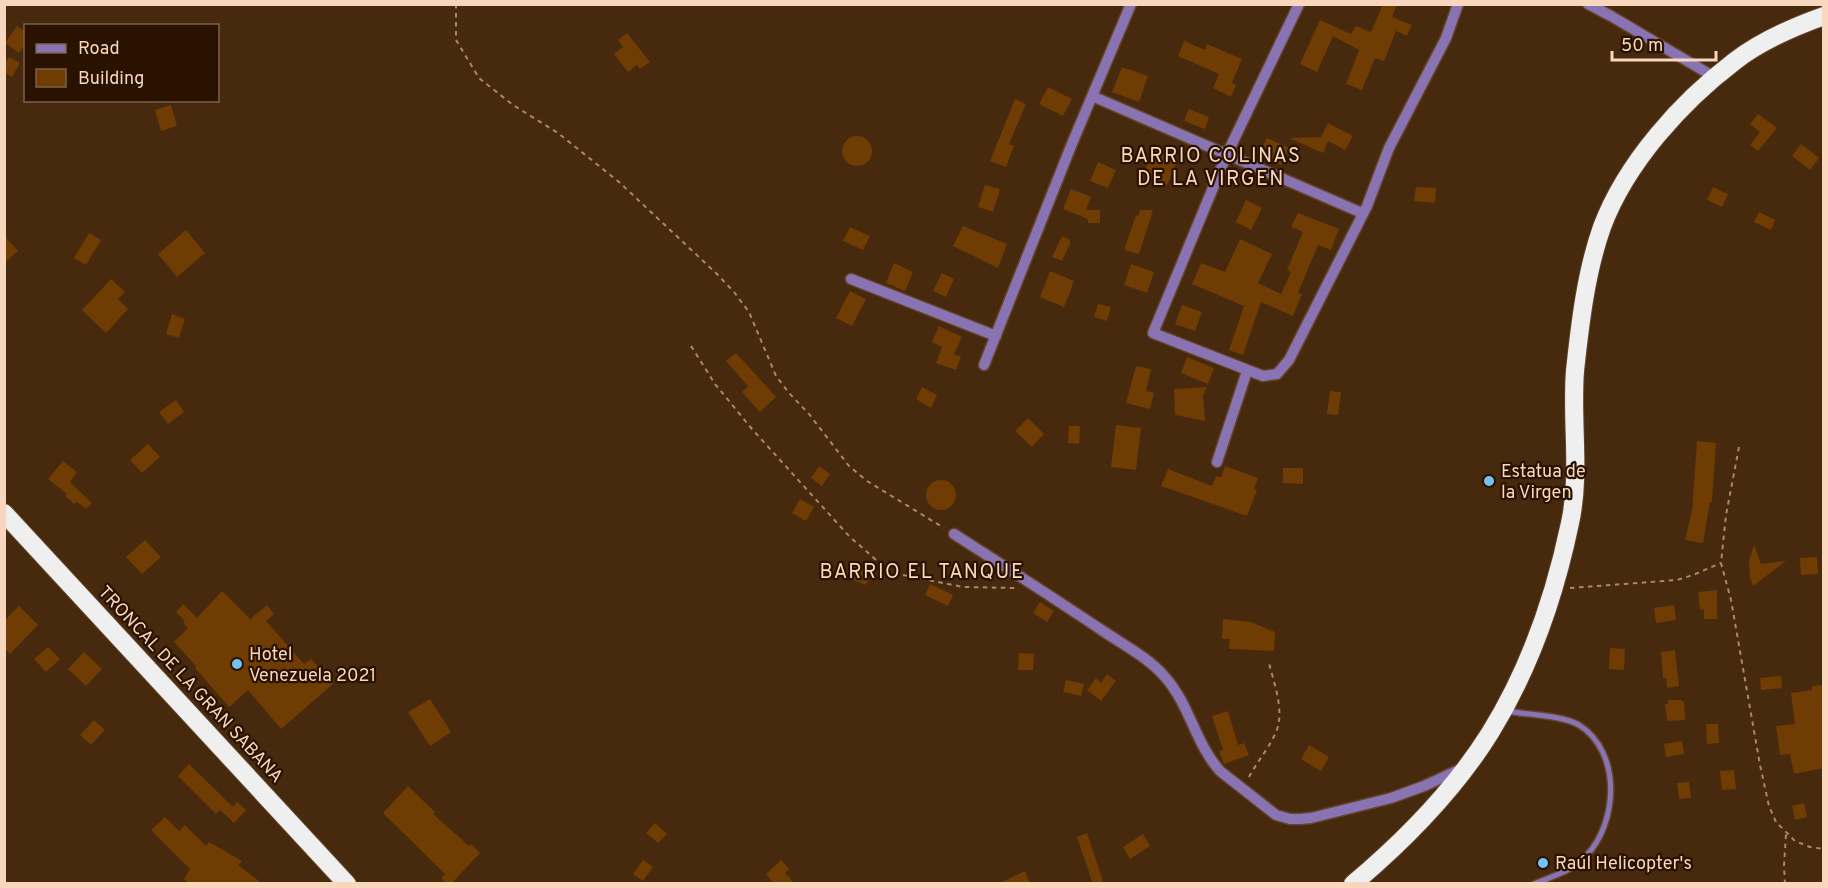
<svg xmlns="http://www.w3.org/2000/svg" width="1828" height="888" font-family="Overpass,sans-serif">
<rect width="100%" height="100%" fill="#47290e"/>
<path fill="#6f3c04" d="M1383,4h14l-5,13 20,8 -5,11 -11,-5 -12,30 -9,-3 -13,32 -16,-6 13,-34 -26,-14 -16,36 -17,-8 20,-44 31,14 5,-8 15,6z
M17,26l9,6v11l-7,10 -14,-10z
M627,33l23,29 -10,7 -3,-4 -9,7 -14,-18 9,-7 -5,-7z
M1184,41l21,9 2,-6 35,15 -10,24 4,2 -5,12 -18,-9 6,-14 -41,-18z
M9,57l11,6 -8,14 -8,-5v-8z
M1122,67l26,9 -9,26 -27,-10z
M1048,87l24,12 -9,17 -24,-12z
M1015,99l11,5 -17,40 5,2 -8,21 -16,-6z
M171,105l6,21 -16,5 -6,-21z
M1189,109l20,8 -4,12 -21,-8z
M1758,114l19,14 -19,23 -8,-6 10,-13 -10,-8z
M1328,123l25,13 -8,14 -17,-9 -5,12 -34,-15 32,-1z
M842 151a15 15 0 1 1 30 0a15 15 0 1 1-30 0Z
M1267,138l22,10 -8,17 -22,-11z
M1801,144l18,14 -9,12 -18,-14z
M1154,150l24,10 -11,25 -24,-11z
M1098,162l18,8 -8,18 -18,-7z
M985,185l15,4 -7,23 -15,-5z
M1416,187l20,1 -1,15 -21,-2z
M1713,187l15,7 -6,13 -15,-7z
M1071,189l20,8 -5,13h14v13h-12v-4l-25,-10z
M1246,200l16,8 -11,22 -15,-8z
M1140,210h13l-14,44 -15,-4 12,-35 2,1z
M1759,212l16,8 -4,10 -17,-8z
M1298,213l41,16 -8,21 -13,-5 -20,48 4,1 -9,22 -32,-14 -18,53 -14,-5 15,-44 -52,-22 9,-21 24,9 15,-33 32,15 -14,29 23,11 10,-22 -4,-2 16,-38 -12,-5z
M963,226l44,18 -9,24 -45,-22z
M850,227l20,9 -7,14 -20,-9z
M186,230l19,23 -28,24 -19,-23z
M89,233l12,7 -15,25 -12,-7z
M4,236l14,15 -14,12z
M1062,236l8,4v4l-8,17 -10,-4z
M894,263l19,9 -8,19 -19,-8z
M1131,264l23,8 -7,21 -23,-8z
M1050,271l24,10 -10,26 -24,-10z
M942,273l12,6 -8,18 -13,-6z
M111,279l14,13 -7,7 10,10 -22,24 -24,-23z
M850,291l16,8 -14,27 -16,-8z
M1098,304l13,3 -4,14 -13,-4z
M1182,305l20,7 -7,19 -20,-7z
M172,314l13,5 -6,19 -13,-4z
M939,326l23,11 -8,17 7,3 -5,13 -20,-7 6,-16 -10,-5z
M736,353l40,44 -16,15 -18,-20 6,-6 -22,-25z
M1187,357l27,11 -6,16 -27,-11z
M1136,366l15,3 -5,22 8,2 -4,16 -24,-6z
M922,387l15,8 -6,13 -15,-9z
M1207,387l-4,8 2,26 -30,-6 -1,-26z
M1330,391l11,1 -3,23 -11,-1z
M176,400l8,12 -16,12 -9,-12z
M1028,418l16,16 -12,13 -17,-16z
M1116,425l25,3 -5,42 -25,-3z
M1069,426h11l-1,18 -11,-1z
M1697,441l19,2 -4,59h-2l-7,41 -18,-3 7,-30z
M148,444l12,13 -18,16 -12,-13z
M63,461l14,11 -7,10 22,21 -6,6 -9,-7 -3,2 -9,-8 2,-2 -19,-15z
M819,466l11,8 -8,12 -11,-8z
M1225,466l33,12 -4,11 3,1 -10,26 -86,-30 7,-17 44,17 4,-10 5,1z
M1283,468h20v16l-20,-1z
M926 495a15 15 0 1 1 30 0a15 15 0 1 1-30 0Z
M800,499l14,8 -8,14 -14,-8z
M145,540l16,17 -19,17 -16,-17z
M1754,545l7,19 25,-3 -33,25 -3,-8 -1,-17z
M1817,557l1,17 -17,1 -1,-17z
M851,564l20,8 -5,13 -20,-8z
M930,584l23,11 -5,11 -23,-11z
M1717,590v29h-13v-10l-4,1 -2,-18z
M222,591l28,28 17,-14 7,9 -8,7 38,43 7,-5 22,25 -52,45 -33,-39 -19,17 -34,-39 1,-2 -22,-24 14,-14 -5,-5 2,-2 -9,-9 7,-8 14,14z
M1040,602l14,9 -7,11 -14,-9z
M1674,605l2,15 -20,3 -2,-15z
M19,606l19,19 -28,29 -6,-6v-27z
M1223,619l28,3 24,10 -1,19 -45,-2 1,-10h-8z
M48,647l12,12 -14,13 -12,-13z
M1610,648l15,1 -1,21 -15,-1z
M1675,650l4,36 -12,2 -1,-10h-3l-2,-26z
M84,652l18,17 -16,17 -18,-17z
M1019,653l15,1 -1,16h-15z
M1107,674l9,7 -15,20 -14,-11 9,-12 5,5z
M1781,676l1,12 -21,2 -1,-12z
M1066,680l18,4 -3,12 -18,-4z
M1824,685v83l-30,6 -4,-20 -10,1 -4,-29 19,-2 -4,-31 21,-3v-4z
M430,699l21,33 -21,14 -22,-34z
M1668,700h13l3,2 1,18 -18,1 -2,-17h3z
M1228,711l10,34 6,-2 5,12 -25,9 -5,-13 4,-1 -11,-34z
M94,720l11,10 -14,15 -11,-10z
M1706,724h12l1,19 -12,1z
M1682,741l2,13 -18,3 -2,-13z
M1309,745l20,12 -8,14 -20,-12z
M189,764l44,43 4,-5 9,8 -12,13 -14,-13 -4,4 -38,-38z
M1734,770l2,19 -14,1 -2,-19z
M1689,782l2,16 -12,1 -2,-16z
M408,786l27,26 -2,2 36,32 2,-2 9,9 -29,31h-4l-6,-6 4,-4 -62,-61z
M1804,803l3,14 -12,3 -3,-14z
M165,817l14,14 6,-6 21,21 3,-4 33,19 -4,4 25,19h-73l-6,-5 6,-10 -39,-39z
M655,823l12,11 -9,9 -12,-10z
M1087,833l16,48 -6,3h-4l-16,-47z
M1143,834l7,12 -20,13 -7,-12z
M643,860l10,7 -10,14 -10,-7z
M781,860l8,9 -4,4 10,11h-21l-8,-10z
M1025,871l5,13h-32z"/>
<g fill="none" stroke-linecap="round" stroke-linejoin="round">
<g stroke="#63452a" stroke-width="8">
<path id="lane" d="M1507,711c20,4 55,4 72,14 43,27 39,98 7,131 -13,15 -34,20 -52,28"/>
</g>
<g stroke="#63452a" stroke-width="13">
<path id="street" d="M1299,4l-72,150 -74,179 110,43 14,-2 12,-14 78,-154 22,-58 57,-110 12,-34
M1588,4l23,12 105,62
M1092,96l270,117
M851,279l145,57
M984,365l87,-219 60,-142
M1217,462l30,-91
M954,534c50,32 100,64 149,97 21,14 46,27 62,46 25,28 30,66 55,94l56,44 14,4h10l11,-1 80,-20 33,-12 39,-18"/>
</g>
<g stroke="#63452a" stroke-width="20">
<path id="highway" d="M4,513l343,371
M1353,884c51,-43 102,-95 137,-151 39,-63 65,-138 80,-210 11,-50 1,-101 5,-152 5,-47 11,-99 27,-144 24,-64 79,-125 133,-166 26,-20 58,-34 89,-45"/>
</g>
<path stroke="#a8886e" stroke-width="2" stroke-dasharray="4.5 4.5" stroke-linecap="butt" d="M456,4v36l23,38 34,27 45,28 61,49 98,92 17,18 15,20 27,64 13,17 20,21 40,52 18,15 77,47
M691,346l24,38 37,45 97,107 35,31 19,8 60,12 53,1
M1739,447l-13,68 -5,48 10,37 29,165 9,41 7,16 19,19 15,6 14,2
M1570,588l107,-8 16,-5 28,-12
M1249,777c8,-15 20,-29 27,-45 9,-20 -2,-49 -7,-69
M1785,884l-1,-18 2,-32"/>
<use href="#lane" stroke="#8973b3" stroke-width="5"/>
<use href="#street" stroke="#8973b3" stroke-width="10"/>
<use href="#highway" stroke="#efefef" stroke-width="18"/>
</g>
<g fill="#73c1f5" stroke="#291200" stroke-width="2">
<circle cx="1489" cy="481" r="6"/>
<circle cx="237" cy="664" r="6"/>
<circle cx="1543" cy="863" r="6"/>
</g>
<g text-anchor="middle" stroke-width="4.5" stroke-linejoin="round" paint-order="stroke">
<g font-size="18" fill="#f8d7be" stroke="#291200" text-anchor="start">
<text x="1501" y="477">Estatua de<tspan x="1501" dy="21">la Virgen</tspan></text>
<text x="249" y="660">Hotel<tspan x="249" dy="21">Venezuela 2021</tspan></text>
<text x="1555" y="869">Raúl Helicopter's</text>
</g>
<g font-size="18" fill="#f8d7be" stroke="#291200">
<text transform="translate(191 684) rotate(47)" y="6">TRONCAL DE LA GRAN SABANA</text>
</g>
<g font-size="20" letter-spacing="1.5" fill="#f8d7be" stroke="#291200">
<text x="1211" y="162">BARRIO COLINAS<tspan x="1211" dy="23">DE LA VIRGEN</tspan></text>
<text x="922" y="578">BARRIO EL TANQUE</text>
</g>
</g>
<rect width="1828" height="888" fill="none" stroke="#f8d7be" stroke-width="12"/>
<rect x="24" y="24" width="195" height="78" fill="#291200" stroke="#7c614c" stroke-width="1.5"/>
<rect x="36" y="44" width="30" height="9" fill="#8973b3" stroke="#7c614c" stroke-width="1.5"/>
<text x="78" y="54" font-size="18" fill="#f8d7be">Road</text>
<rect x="36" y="69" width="30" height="18" fill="#6f3c04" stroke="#7c614c" stroke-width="1.5"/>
<text x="78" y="84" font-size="18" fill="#f8d7be">Building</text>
<path d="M1612 51v9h104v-9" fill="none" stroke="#f8d7be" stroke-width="3"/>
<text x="1621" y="51" font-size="18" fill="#f8d7be" stroke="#291200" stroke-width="4.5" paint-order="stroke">50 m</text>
</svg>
